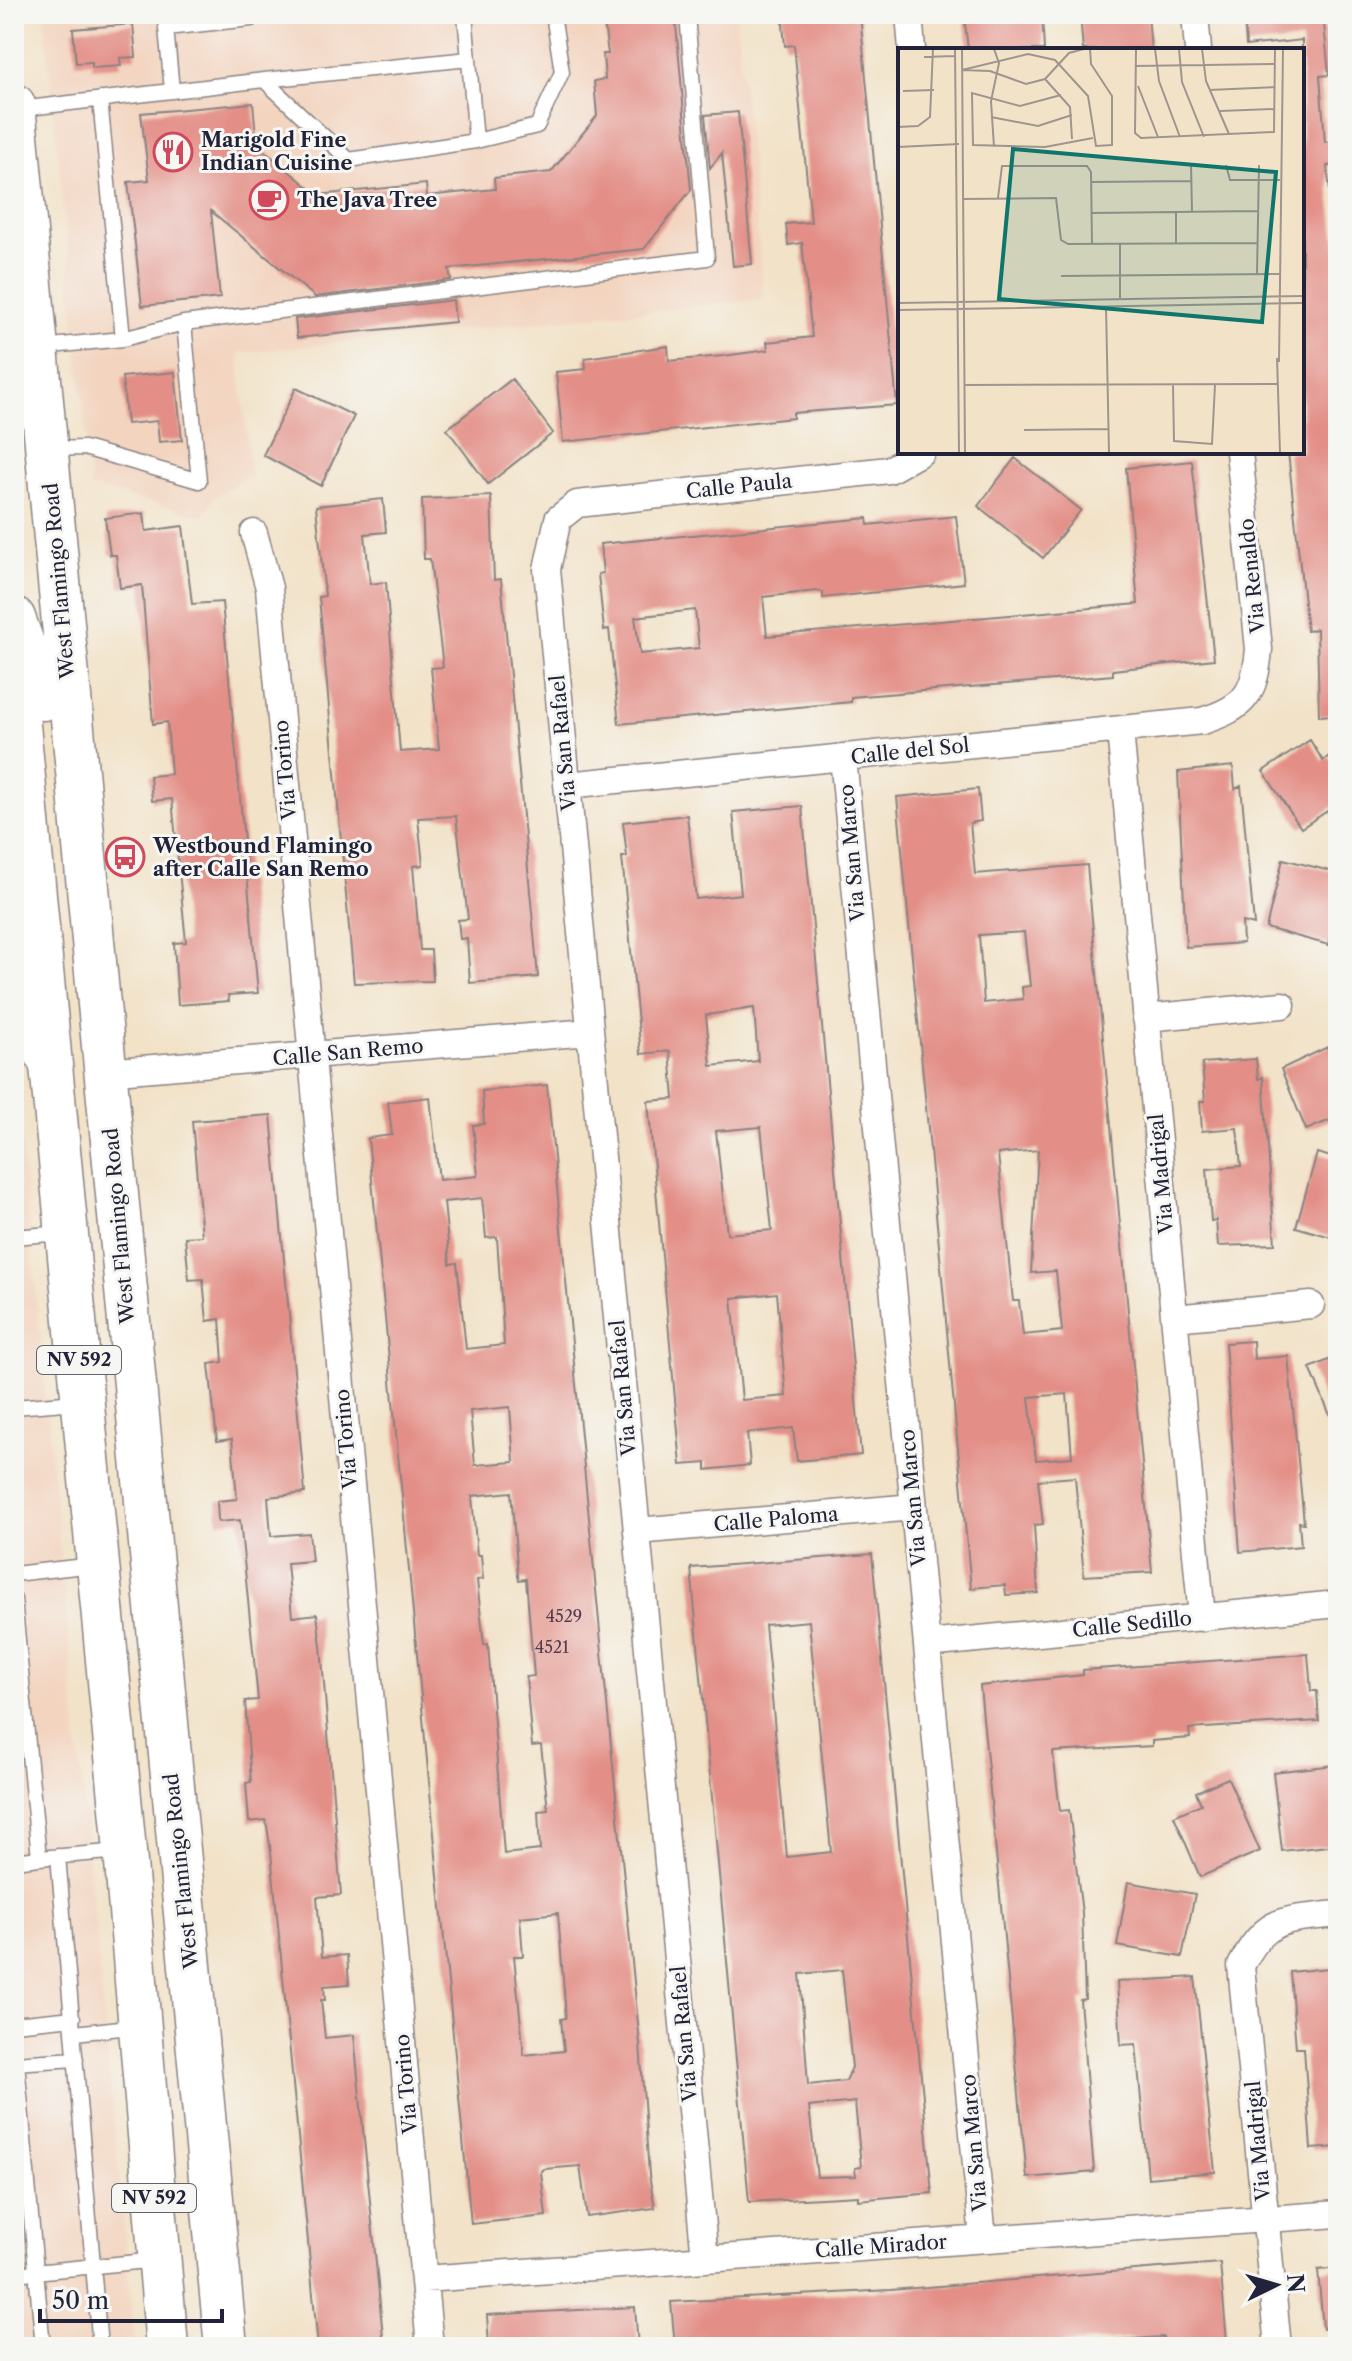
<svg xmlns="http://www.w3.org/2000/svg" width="1352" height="2361" font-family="'Libre Caslon Text',serif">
<rect width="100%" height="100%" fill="#f6f6f2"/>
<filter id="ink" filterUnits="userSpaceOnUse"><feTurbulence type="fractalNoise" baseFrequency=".0125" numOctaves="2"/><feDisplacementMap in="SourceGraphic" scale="16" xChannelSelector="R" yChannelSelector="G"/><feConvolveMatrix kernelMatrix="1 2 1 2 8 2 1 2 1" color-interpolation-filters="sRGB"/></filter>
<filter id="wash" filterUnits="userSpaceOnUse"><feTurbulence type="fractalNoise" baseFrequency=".006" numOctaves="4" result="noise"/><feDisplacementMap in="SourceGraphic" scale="32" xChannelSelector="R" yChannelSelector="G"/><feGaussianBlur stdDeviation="1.8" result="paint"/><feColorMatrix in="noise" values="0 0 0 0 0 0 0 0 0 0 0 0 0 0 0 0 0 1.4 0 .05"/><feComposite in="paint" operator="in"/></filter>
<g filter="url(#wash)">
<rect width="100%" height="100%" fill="#f2e2c7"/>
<path fill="#f3d4bf" d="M 44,14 L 736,14 L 764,299 L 238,353 L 251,475 L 214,497 L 204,516 L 91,487 Z
M 14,1061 L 135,2347 L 14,2347 Z"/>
<g id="blocks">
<path fill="#e38f87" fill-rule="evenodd" d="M 603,14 L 675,14 L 691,190 L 644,249 L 449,269 L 451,280 L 315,297 L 211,211 L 220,298 L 142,306 L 128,182 L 149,180 L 141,113 L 253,103 L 257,145 L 318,195 L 426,184 L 427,196 L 495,189 L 494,178 L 551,172 L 597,116 L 594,81 L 605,79 L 603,54 L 608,54 Z
M 782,14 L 860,14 L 897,405 L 793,413 L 793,418 L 563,442 L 556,372 L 586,369 L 585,358 L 668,346 L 669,361 L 723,356 L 768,350 L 767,342 L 812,337 L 802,243 L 788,245 L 786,224 L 811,222 L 794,45 L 785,46 Z
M 964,14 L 1042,14 L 1044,50 L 968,50 Z
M 1080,14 L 1148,14 L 1151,50 L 1083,50 Z
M 1244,14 L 1323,14 L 1329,75 L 1320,76 L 1325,142 L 1338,141 L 1338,165 L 1327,166 L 1338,257 L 1338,715 L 1319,716 L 1317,629 L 1307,631 L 1288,452 L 1302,452 L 1302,40 L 1246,46 Z
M 133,24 L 136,57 L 120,58 L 121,66 L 92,68 L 92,62 L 76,63 L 73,29 Z
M 738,112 L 752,264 L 733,266 L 722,153 L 710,168 L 705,115 Z
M 453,300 L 455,322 L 297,338 L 295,319 Z
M 175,372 L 182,440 L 159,442 L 157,421 L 127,424 L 122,377 Z
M 512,379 L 553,433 L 488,484 L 447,429 Z
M 296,388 L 354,416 L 321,486 L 263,455 Z
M 1015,458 L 1081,510 L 1043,558 L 978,506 Z
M 1192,461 L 1214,659 L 1113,670 L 1113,675 L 851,697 L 851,702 L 619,724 L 609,629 L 604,630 L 598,574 L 603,573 L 600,544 L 867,518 L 868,525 L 956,516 L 964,583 L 823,598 L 823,592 L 817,591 L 763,597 L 767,636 L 1138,604 L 1126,468 ZM 695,610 L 699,648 L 640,654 L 635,617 Z
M 491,496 L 494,580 L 501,579 L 538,977 L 470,983 L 467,938 L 460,939 L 458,920 L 468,919 L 456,816 L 418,818 L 423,865 L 413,866 L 420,950 L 431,950 L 433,981 L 354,983 L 319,597 L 325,596 L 316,506 L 383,499 L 386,532 L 365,534 L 370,584 L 386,582 L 400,752 L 439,749 L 431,668 L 443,667 L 430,559 L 424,559 L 422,499 Z
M 144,513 L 146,531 L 183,526 L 192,604 L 222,602 L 258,993 L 228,995 L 229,1001 L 178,1005 L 174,943 L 186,942 L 172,799 L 152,801 L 150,776 L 171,774 L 167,722 L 153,724 L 142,585 L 120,588 L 116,555 L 110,555 L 105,518 Z
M 1310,740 L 1323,761 L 1329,756 L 1338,770 L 1338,804 L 1301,828 L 1263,771 Z
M 1233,766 L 1235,789 L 1241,786 L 1254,925 L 1242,922 L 1243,943 L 1186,947 L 1178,772 Z
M 978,789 L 981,821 L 970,823 L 975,874 L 1087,865 L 1152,1572 L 1084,1576 L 1075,1477 L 1038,1480 L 1043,1524 L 1034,1525 L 1038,1593 L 1006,1595 L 1005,1585 L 971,1588 L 897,797 ZM 1024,932 L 1030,986 L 1022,987 L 1023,999 L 984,1003 L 979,935 ZM 1038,1150 L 1031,1273 L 1056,1271 L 1062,1331 L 1023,1335 L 1019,1301 L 1013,1301 L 998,1154 ZM 1067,1394 L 1072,1457 L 1036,1460 L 1029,1397 Z
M 802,806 L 861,1455 L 797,1461 L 793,1428 L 747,1433 L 750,1465 L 706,1470 L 706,1463 L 681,1465 L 648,1101 L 674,1099 L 670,1051 L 641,1054 L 622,857 L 627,857 L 623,822 L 687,815 L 696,899 L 741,894 L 733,812 ZM 754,1008 L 758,1061 L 711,1066 L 706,1015 ZM 761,1127 L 772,1230 L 727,1234 L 716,1131 ZM 777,1293 L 786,1396 L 742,1400 L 732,1298 Z
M 1283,859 L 1338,873 L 1338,908 L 1329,945 L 1266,928 Z
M 1338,1042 L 1338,1117 L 1306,1130 L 1281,1069 Z
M 1256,1059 L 1258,1079 L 1263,1077 L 1275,1244 L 1218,1246 L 1216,1220 L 1211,1221 L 1207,1169 L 1241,1166 L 1237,1128 L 1202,1131 L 1200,1101 L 1205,1101 L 1202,1063 Z
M 547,1085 L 640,2044 L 649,2175 L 655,2208 L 587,2217 L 580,2166 L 544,2169 L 541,2172 L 546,2216 L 471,2224 L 368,1138 L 392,1135 L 388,1102 L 430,1097 L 439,1180 L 478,1176 L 473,1125 L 484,1124 L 482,1091 ZM 482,1198 L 486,1238 L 497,1237 L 504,1345 L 466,1349 L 457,1263 L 450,1264 L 444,1202 ZM 510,1407 L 514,1462 L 475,1465 L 470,1411 ZM 511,1492 L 518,1576 L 519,1580 L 526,1579 L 534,1676 L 526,1677 L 532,1746 L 541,1745 L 548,1810 L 538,1811 L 540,1850 L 504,1854 L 488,1644 L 484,1645 L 477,1580 L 483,1579 L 481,1555 L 477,1555 L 472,1496 ZM 558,1913 L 566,2018 L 561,2019 L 564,2051 L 524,2055 L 514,1956 L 523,1956 L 520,1917 Z
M 271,1115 L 305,1493 L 268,1497 L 271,1536 L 309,1533 L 312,1561 L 287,1563 L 292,1617 L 317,1614 L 321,1646 L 341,1895 L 317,1897 L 322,1957 L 347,1955 L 349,1984 L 324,1986 L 325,2000 L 321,2000 L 325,2038 L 354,2035 L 384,2347 L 318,2347 L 271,1852 L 266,1820 L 249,1822 L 246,1783 L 251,1782 L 245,1701 L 258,1700 L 240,1520 L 218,1522 L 217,1501 L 237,1499 L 232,1439 L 217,1441 L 209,1364 L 223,1362 L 220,1319 L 207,1321 L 203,1279 L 189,1280 L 185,1237 L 202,1236 L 192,1121 Z
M 1317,1153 L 1338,1159 L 1338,1239 L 1296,1227 Z
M 1253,1341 L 1254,1359 L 1288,1356 L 1304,1523 L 1299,1522 L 1301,1546 L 1240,1552 L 1225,1343 Z
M 1338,1356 L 1338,1434 L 1310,1368 Z
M 872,1554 L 932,2193 L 858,2200 L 858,2196 L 749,2202 L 691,1568 ZM 809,1621 L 831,1852 L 787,1857 L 765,1625 ZM 842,1970 L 852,2067 L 846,2081 L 808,2085 L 800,1974 ZM 855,2102 L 861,2167 L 855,2168 L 856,2176 L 817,2177 L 809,2107 Z
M 1308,1654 L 1311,1691 L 1317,1691 L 1319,1721 L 1189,1729 L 1190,1738 L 1152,1741 L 1152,1746 L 1053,1752 L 1060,1811 L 1069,1810 L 1082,1913 L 1085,1999 L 1080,2000 L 1094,2172 L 1027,2178 L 980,1686 L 1083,1675 L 1083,1670 Z
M 1335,1765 L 1338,1805 L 1333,1806 L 1337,1845 L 1282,1851 L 1273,1772 Z
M 1228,1778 L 1260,1851 L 1200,1877 L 1174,1816 L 1201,1804 L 1196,1792 Z
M 1128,1882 L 1195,1894 L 1182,1957 L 1117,1946 Z
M 1338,1967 L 1338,2147 L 1311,2149 L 1304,2048 L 1296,2048 L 1290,1972 Z
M 1195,1977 L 1215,2172 L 1148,2178 L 1136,2044 L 1121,2045 L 1117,1982 Z
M 1220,2263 L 1227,2342 L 1164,2347 L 1163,2337 L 998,2347 L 675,2347 L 671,2302 L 891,2290 Z
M 1338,2268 L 1338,2328 L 1323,2329 L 1318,2270 Z
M 635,2307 L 638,2347 L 489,2347 L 487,2315 Z"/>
</g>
</g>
<g filter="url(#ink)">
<use href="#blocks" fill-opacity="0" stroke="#8a8281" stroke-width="2"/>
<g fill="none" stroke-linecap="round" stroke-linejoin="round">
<g stroke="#8a8281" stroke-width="17">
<path id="lane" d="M 465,14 L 476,141 L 537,126 L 562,72 L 553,14
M 264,80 L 469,59
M 172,90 L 166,28 L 251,19 L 251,14
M 20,109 L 264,80 L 349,160 L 476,141
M 123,339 L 184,323 L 707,258 L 687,14
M 41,347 L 123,339 L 100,99
M 51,449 L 84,448 L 199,481 L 184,323
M 14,1237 L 61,1233
M 14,1407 L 77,1402
M 14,1574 L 93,1565
M 14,1599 L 39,1858 L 121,1851
M 58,1856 L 100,2347
M 14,1861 L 39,1858
M 14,2024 L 73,2018
M 75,2033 L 138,2026
M 14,2063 L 76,2059
M 17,2063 L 43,2347
M 14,2274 L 157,2260"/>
</g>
<g stroke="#8a8281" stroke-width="29">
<path id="street" d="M 909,14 L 912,50
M 1195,14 L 1198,50
M 254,533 L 269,588 L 430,2347
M 1120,730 L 1202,1618
M 843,757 L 983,2239
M 567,785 L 1202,721 C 1245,708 1255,694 1259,649 L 1239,452
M 1146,1018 L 1282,1005
M 105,1072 L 590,1032
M 1174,1318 L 1311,1305
M 637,1531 L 914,1507
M 927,1644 L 1338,1604
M 705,2259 L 547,569 L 558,519 L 577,504 L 889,470 L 921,452
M 424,2279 L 1338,2214
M 1278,2347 L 1241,1966 C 1266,1915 1287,1920 1338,1914"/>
</g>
<g stroke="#8a8281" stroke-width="41">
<path id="secondary" d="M 14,1007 L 35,1033 L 49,1066"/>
</g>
<g stroke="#8a8281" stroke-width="45">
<path id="primary" d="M 14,105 L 226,2347
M 14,618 L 43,699
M 14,672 L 125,1851 L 167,2347"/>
</g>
<use href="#lane" stroke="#fff" stroke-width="14"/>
<use href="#street" stroke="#fff" stroke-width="26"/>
<use href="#secondary" stroke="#fff" stroke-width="38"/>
<use href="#primary" stroke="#fff" stroke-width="42"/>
</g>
</g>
<defs>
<g id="restaurant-ring" transform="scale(2)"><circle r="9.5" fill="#f6f6f2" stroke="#d1495b" stroke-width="1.5"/><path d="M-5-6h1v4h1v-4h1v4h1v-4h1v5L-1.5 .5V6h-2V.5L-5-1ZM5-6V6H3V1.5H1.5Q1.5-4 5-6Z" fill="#d1495b"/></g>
<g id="cafe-ring" transform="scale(2)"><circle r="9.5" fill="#f6f6f2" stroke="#d1495b" stroke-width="1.5"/><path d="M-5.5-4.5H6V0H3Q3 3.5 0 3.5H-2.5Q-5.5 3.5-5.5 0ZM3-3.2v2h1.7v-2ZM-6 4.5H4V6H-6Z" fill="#d1495b"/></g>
<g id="bus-ring" transform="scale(2)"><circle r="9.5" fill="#f6f6f2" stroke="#d1495b" stroke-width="1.5"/><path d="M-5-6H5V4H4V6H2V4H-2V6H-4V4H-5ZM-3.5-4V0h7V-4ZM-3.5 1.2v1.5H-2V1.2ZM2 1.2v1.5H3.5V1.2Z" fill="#d1495b"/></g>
</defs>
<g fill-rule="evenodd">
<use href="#restaurant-ring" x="173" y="152"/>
<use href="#cafe-ring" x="269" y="200"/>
<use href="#bus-ring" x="125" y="857"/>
</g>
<g text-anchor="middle" stroke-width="6" stroke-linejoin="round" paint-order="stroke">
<g font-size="16" fill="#523d4e">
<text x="564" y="1622">4529</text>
<text x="552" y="1653">4521</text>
</g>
<g fill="#f6f6f2" stroke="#626272" stroke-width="2">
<rect x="37" y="1346" width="84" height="28" rx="6"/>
<rect x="112" y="2184" width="84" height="28" rx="6"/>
</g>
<g font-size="18" font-weight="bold" fill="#22223b">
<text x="79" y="1366">NV 592</text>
<text x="154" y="2204">NV 592</text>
</g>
<g font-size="20" font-weight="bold" fill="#22223b" stroke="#f6f6f2" text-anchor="start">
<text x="201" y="147">Marigold Fine<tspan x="201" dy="23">Indian Cuisine</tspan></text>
<text x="297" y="207">The Java Tree</text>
<text x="153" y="853">Westbound Flamingo<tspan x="153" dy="23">after Calle San Remo</tspan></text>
</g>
<g font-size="20" fill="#22223b" stroke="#f6f6f2">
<text transform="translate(739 486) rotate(-6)" y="7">Calle Paula</text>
<text transform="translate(1252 576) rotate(-96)" y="7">Via Renaldo</text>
<text transform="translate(59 581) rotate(-95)" y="7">West Flamingo Road</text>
<text transform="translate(563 743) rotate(-95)" y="7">Via San Rafael</text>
<text transform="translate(910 751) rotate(-6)" y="7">Calle del Sol</text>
<text transform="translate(285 770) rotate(-95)" y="7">Via Torino</text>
<text transform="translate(852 853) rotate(-95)" y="7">Via San Marco</text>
<text transform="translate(348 1052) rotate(-5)" y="7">Calle San Remo</text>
<text transform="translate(1161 1174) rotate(-95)" y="7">Via Madrigal</text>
<text transform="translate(119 1226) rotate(-95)" y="7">West Flamingo Road</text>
<text transform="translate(623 1388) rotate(-95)" y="7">Via San Rafael</text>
<text transform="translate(346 1439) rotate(-95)" y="7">Via Torino</text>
<text transform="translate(913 1498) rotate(-95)" y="7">Via San Marco</text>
<text transform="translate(776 1519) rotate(-5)" y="7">Calle Paloma</text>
<text transform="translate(1132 1624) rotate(-6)" y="7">Calle Sedillo</text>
<text transform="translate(181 1871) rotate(-96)" y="7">West Flamingo Road</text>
<text transform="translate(684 2034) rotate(-95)" y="7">Via San Rafael</text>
<text transform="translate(406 2084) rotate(-95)" y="7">Via Torino</text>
<text transform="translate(1258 2141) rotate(-95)" y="7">Via Madrigal</text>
<text transform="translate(974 2143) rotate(-95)" y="7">Via San Marco</text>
<text transform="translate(881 2246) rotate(-4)" y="7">Calle Mirador</text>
</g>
</g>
<g transform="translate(898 48)">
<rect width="406" height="406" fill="#f2e2c7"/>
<path fill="none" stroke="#9f958f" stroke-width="2" d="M 57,1 L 61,405M 64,1 L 67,405M 96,1 L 101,15 L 93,53 L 96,99M 238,1 L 237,85 L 243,90 L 376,84 L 377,1M 257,1 L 261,33 L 282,89M 281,1 L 284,34 L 306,89M 304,1 L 308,33 L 331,86M 26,9 L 57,8M 237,18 L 377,16M 64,22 L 130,6 L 157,12 L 190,48 L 198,98 L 214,97 L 214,48 L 193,16 L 192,1M 64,22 L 92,23 L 128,36 L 147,31 L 171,5 L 186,1M 147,31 L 172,59 L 174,91M 240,38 L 260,89M 311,42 L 377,39M 5,43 L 36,42M 163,47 L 122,58 L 74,45 L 75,97 L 147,99 L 195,90M 322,63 L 376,61M 93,69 L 140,78 L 174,67M 0,79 L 20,78 L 32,69 L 35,1M 0,99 L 61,96M 293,117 L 294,164M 328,117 L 332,132 L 382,132M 194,134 L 293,133M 100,150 L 104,118 L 189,118 L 193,124 L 194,196M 64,151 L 158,150 L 163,192 L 170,196 L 360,195M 278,164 L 278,195M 194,165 L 360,163M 359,226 L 361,117M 163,228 L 382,226M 222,250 L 222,195M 0,255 L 406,248M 208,259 L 211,405M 0,262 L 406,255M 379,310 L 382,405M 381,314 L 385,1M 66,337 L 380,336M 275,337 L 276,393 L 314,396 L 317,337M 126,382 L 211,381"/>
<path fill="#0f766e" fill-opacity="0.15" stroke="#0f766e" stroke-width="4" d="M 115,101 L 378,124 L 364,274 L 101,251 Z"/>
<rect width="406" height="406" fill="none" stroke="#22223b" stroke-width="4"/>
</g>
<rect width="1352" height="2361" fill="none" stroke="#f6f6f2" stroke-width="48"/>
<g transform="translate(1276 2285) rotate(85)" stroke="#f6f6f2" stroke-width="6" paint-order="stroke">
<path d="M0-6L14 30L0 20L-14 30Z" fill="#22223b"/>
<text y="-12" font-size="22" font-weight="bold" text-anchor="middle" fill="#22223b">N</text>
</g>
<path d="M40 2309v12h182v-12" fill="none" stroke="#22223b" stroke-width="4"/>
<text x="52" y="2309" font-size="24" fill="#22223b" stroke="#f6f6f2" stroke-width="6" paint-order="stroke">50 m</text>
</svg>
